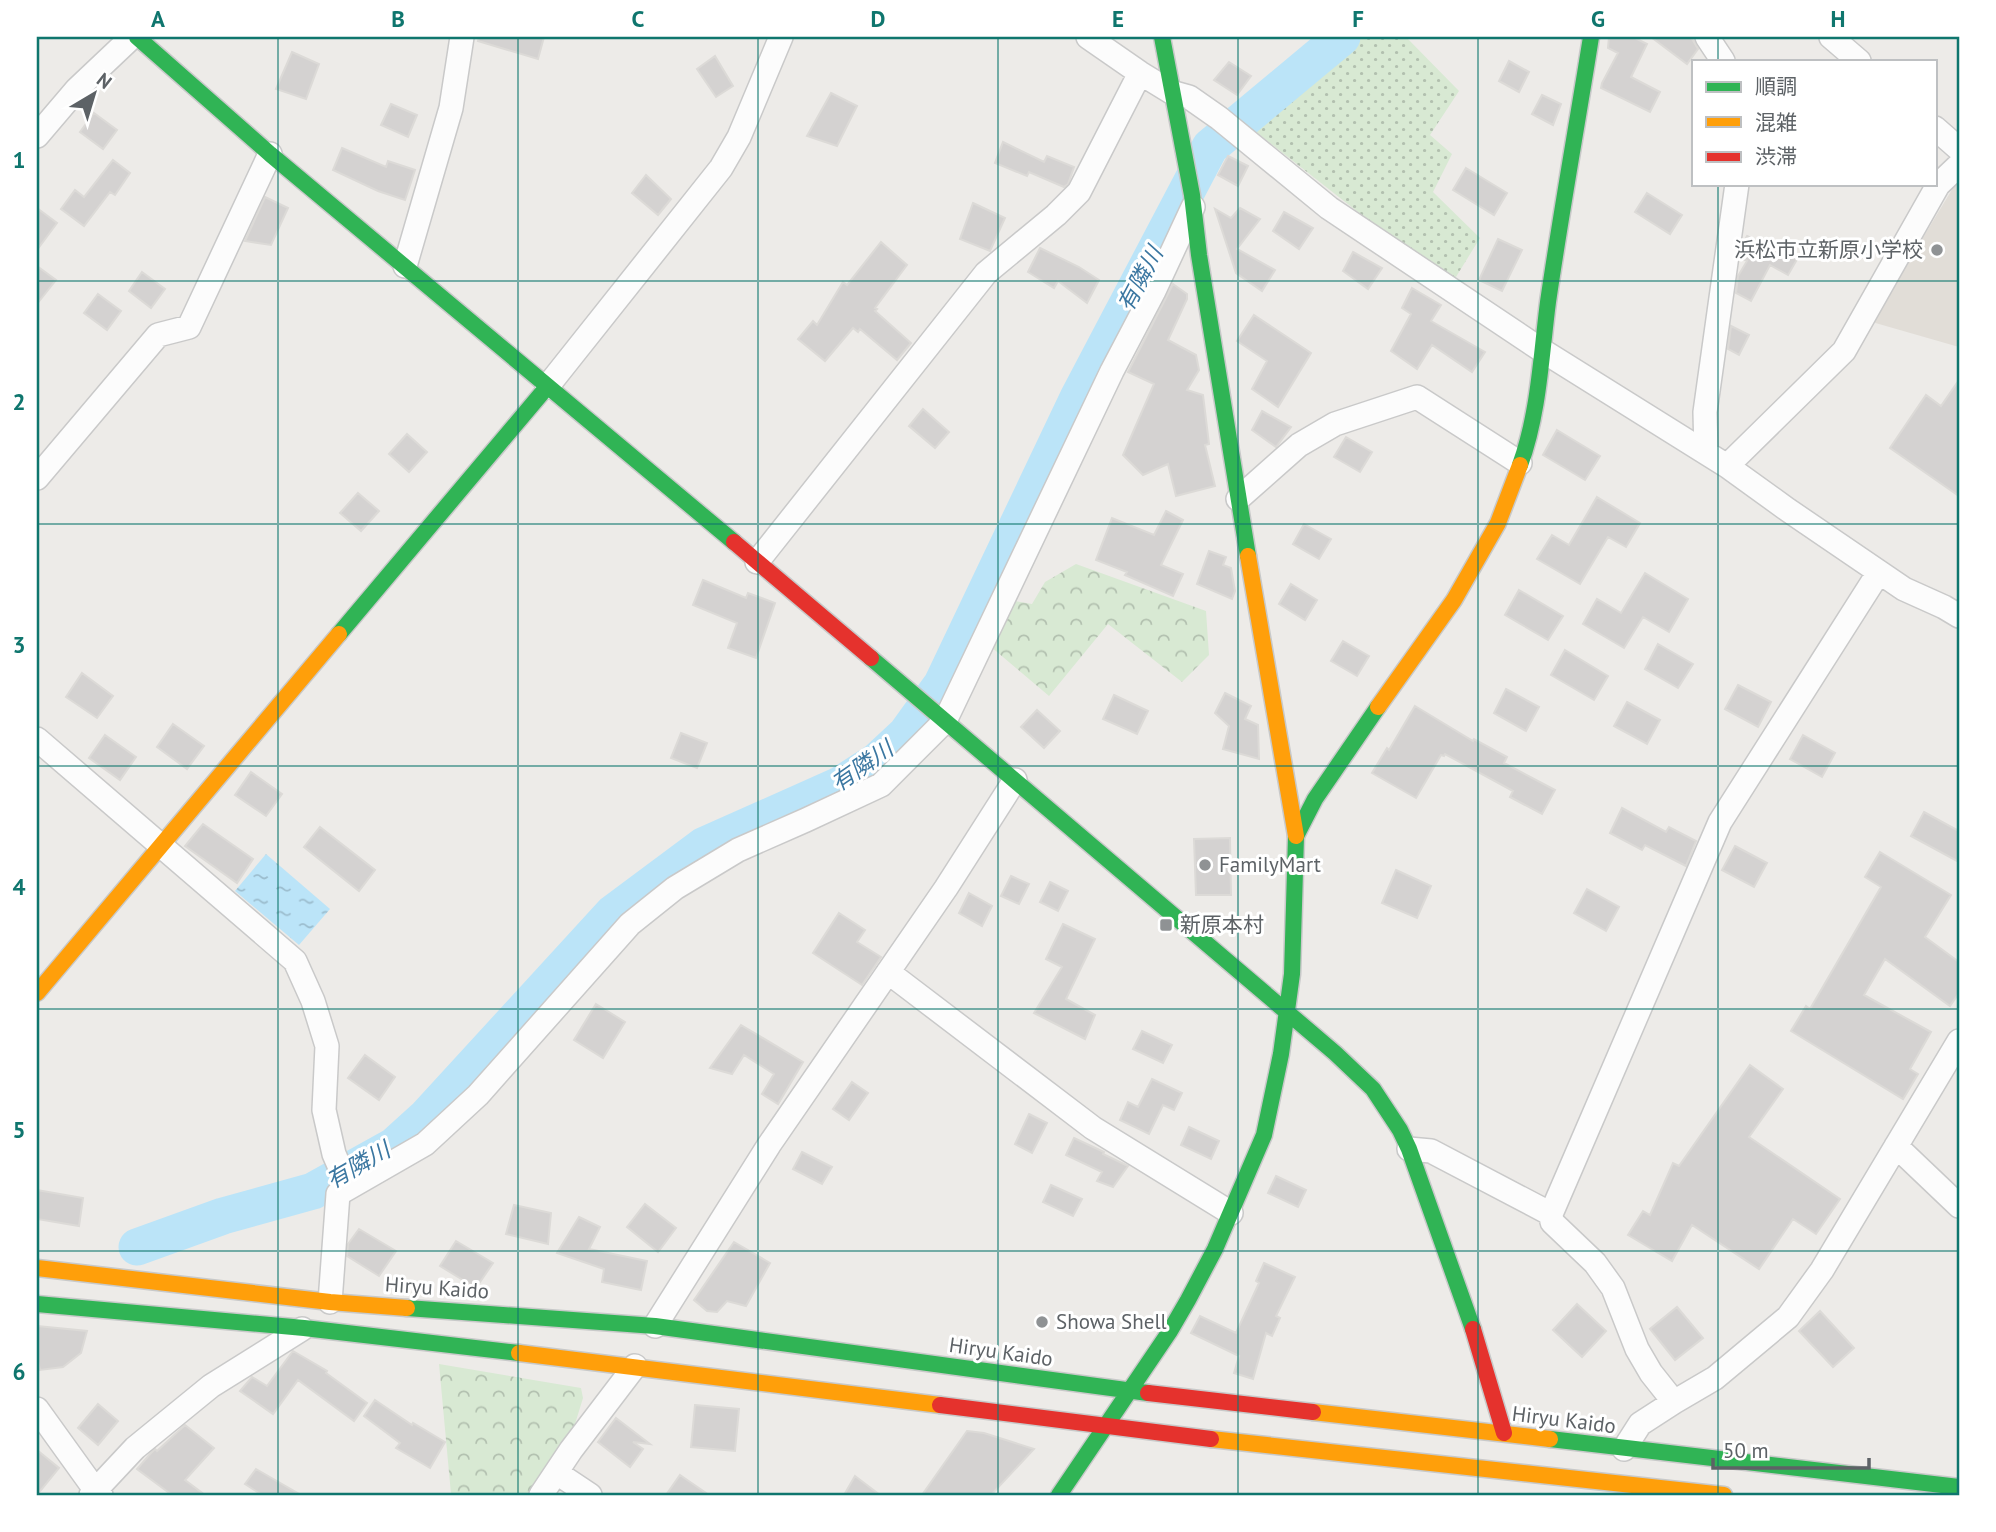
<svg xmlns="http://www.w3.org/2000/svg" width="1996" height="1532" font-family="'PT Sans','Noto Sans JP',sans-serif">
<defs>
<pattern id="grass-dots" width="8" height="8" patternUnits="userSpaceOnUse" patternTransform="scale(1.75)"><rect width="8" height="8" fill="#d8e9d3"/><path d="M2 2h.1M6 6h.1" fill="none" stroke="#b2c0af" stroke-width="1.8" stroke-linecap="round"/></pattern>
<pattern id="forest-crowns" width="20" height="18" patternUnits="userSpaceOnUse" patternTransform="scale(1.75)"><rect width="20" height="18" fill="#d8e9d3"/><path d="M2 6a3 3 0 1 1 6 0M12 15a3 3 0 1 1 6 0" fill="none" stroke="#b2c0af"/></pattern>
<pattern id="water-ripples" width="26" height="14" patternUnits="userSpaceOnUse" patternTransform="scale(1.75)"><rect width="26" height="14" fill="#bbe4f8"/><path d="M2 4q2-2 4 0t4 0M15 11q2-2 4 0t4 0" fill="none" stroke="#9bbccd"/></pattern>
</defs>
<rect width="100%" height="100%" fill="#edebe8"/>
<path fill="#e1ddd7" d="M 1959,178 L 1959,347 L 1872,322 Z"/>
<path fill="url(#grass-dots)" d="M 1356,37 L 1406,37 L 1459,91 L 1430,135 L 1452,154 L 1433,192 L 1480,238 L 1451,285 L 1251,128 Z"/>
<path fill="url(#forest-crowns)" d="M 1076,564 L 1206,611 L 1209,655 L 1182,682 L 1108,624 L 1049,696 L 990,646 L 1015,601 L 1032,604 L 1045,582 Z
M 439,1364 L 581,1388 L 583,1398 L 567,1450 L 527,1495 L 451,1494 Z"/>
<path fill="url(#water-ripples)" d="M 266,854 L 330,909 L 299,945 L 235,891 Z"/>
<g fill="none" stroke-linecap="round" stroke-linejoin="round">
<path stroke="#bbe4f8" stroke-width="37" d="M 137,1247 L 223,1216 L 313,1191 L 394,1146 L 426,1117 L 613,913 L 703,846 L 840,785 L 877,761 L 906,734 L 942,684 L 1079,396 L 1210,147 L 1342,37"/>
</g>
<path fill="#d4d2d1" stroke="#dcdad7" stroke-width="2" d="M 479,37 L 544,37 L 538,59 L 478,41 Z
M 1609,37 L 1633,37 L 1647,44 L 1631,77 L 1660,92 L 1650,112 L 1601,88 L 1602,83 L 1618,53 L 1608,48 Z
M 1651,37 L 1691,37 L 1698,49 L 1687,64 Z
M 292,52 L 319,64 L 306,99 L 276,89 Z
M 715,56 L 733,86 L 716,97 L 697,69 Z
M 1509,61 L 1529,72 L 1519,92 L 1499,81 Z
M 1229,62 L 1251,76 L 1237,95 L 1214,80 Z
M 831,93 L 857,106 L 837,146 L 807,136 Z
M 1542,95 L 1561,104 L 1553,125 L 1532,114 Z
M 391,104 L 417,115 L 408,137 L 381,125 Z
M 94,113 L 117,130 L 103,149 L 80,132 Z
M 1003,142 L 1044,162 L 1047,156 L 1074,167 L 1068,184 L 1064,187 L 1029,172 L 1027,176 L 995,163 Z
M 342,148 L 386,167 L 388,161 L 415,170 L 405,200 L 378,191 L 333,170 Z
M 1228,156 L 1248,166 L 1238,186 L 1218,175 Z
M 113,160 L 130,173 L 115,195 L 110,192 L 84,226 L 61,209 L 75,190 L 84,197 Z
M 1466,168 L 1507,193 L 1494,215 L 1453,190 Z
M 646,175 L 671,199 L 658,215 L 632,193 Z
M 1647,193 L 1682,215 L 1670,234 L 1635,212 Z
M 265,197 L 288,208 L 271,245 L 245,241 Z
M 973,203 L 1005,218 L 990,251 L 960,239 Z
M 37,208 L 57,223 L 37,250 Z
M 1240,208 L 1260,219 L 1237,249 L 1275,270 L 1262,291 L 1236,273 L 1215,209 L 1231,218 Z
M 1284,212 L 1313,228 L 1299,249 L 1273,231 Z
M 1747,236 L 1775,251 L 1778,245 L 1799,256 L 1788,275 L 1770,265 L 1751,301 L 1736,293 L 1738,276 L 1747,261 L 1741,258 L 1743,244 Z
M 1498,239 L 1522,250 L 1502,291 L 1479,280 Z
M 881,242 L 907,265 L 875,308 L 877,309 L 875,311 L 911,343 L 897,360 L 860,329 L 858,332 L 853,328 L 825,361 L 798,339 L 813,321 L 817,325 L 843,282 L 847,285 Z
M 1040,248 L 1079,267 L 1099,280 L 1087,303 L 1058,281 L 1054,288 L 1028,272 Z
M 1353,252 L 1382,268 L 1368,289 L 1343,271 Z
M 37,266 L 56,280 L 37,304 Z
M 142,272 L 165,289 L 151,308 L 129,291 Z
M 1173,284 L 1187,294 L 1187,299 L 1168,340 L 1196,355 L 1199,370 L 1187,390 L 1203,395 L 1209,444 L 1205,445 L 1215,486 L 1176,496 L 1168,464 L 1143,475 L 1123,455 L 1154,384 L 1128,372 Z
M 1412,288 L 1441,305 L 1431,321 L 1485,352 L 1472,372 L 1432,345 L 1417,369 L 1391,351 L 1411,314 L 1402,308 Z
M 98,294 L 121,311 L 107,330 L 84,313 Z
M 1254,315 L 1311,353 L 1278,407 L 1252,389 L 1267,361 L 1237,341 Z
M 1731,326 L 1749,335 L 1739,355 L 1728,349 Z
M 1959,380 L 1959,496 L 1890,448 L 1926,395 L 1941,406 Z
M 923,409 L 949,432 L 935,448 L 909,426 Z
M 1262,411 L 1291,427 L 1276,447 L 1252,430 Z
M 1557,430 L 1600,456 L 1585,480 L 1543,455 Z
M 407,434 L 427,452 L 409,472 L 389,454 Z
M 1346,437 L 1372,452 L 1360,472 L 1334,457 Z
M 358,493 L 379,511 L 361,531 L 340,513 Z
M 1597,497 L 1640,523 L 1626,547 L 1608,537 L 1580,584 L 1537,559 L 1552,535 L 1569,545 Z
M 1166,511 L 1183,520 L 1161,565 L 1183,574 L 1173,596 L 1125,575 L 1127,572 L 1096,560 L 1112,518 L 1154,535 Z
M 1304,524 L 1331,539 L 1319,559 L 1293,544 Z
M 1209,551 L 1226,557 L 1223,565 L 1231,568 L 1235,591 L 1232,599 L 1197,584 Z
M 1645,573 L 1688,599 L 1669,632 L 1643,617 L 1624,648 L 1583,624 L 1597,599 L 1621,613 Z
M 703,580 L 746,598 L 748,593 L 775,603 L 756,658 L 728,648 L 737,623 L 693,605 Z
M 1291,584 L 1317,600 L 1305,620 L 1279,604 Z
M 1519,590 L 1563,616 L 1548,640 L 1505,615 Z
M 1343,641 L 1369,656 L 1357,676 L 1331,661 Z
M 1658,644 L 1693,664 L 1678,688 L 1645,669 Z
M 1565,650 L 1608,676 L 1594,700 L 1551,675 Z
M 82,673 L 113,696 L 97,718 L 66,697 Z
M 1738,685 L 1771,702 L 1758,727 L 1725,709 Z
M 1506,689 L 1539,707 L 1526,731 L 1494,713 Z
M 1225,693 L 1251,706 L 1245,719 L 1258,725 L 1259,759 L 1223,749 L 1229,726 L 1215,713 Z
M 1114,695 L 1148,711 L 1137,734 L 1103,719 Z
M 1627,702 L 1660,720 L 1647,744 L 1614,726 Z
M 1415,706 L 1473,741 L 1474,739 L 1507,757 L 1504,763 L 1555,790 L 1542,814 L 1510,797 L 1513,791 L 1445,754 L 1444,756 L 1441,755 L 1416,798 L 1372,773 L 1387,748 L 1389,750 Z
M 1037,710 L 1060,731 L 1044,748 L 1021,727 Z
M 173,724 L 204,746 L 187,769 L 157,747 Z
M 681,733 L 707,743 L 697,768 L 671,758 Z
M 105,735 L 136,757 L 120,780 L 89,758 Z
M 1803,735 L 1835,753 L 1822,777 L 1790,759 Z
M 251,772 L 282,794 L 266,816 L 235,795 Z
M 1622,808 L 1666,832 L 1669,827 L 1696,841 L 1686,866 L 1645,845 L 1642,850 L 1610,833 Z
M 1924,812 L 1959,831 L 1959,862 L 1911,836 Z
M 203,824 L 253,859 L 237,883 L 185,846 Z
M 320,827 L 375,870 L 359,891 L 304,847 Z
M 1230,838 L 1231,895 L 1196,895 L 1194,839 Z
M 1735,846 L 1767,863 L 1754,887 L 1722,870 Z
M 1880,852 L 1951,895 L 1925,937 L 1959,962 L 1959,993 L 1950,1006 L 1885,959 L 1864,995 L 1931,1032 L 1910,1069 L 1918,1074 L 1903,1099 L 1791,1031 L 1806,1006 L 1810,1009 L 1881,887 L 1865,877 Z
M 1396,870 L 1431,886 L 1417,918 L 1382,903 Z
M 1011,876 L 1029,884 L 1019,904 L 1001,896 Z
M 1050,882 L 1068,891 L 1058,911 L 1040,902 Z
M 1587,889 L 1619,907 L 1606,931 L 1574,913 Z
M 969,893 L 992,906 L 982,926 L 959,913 Z
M 839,913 L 865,930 L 857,942 L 881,957 L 862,985 L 813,953 Z
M 1063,924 L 1095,939 L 1066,999 L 1095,1015 L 1085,1039 L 1034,1013 L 1062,967 L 1046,959 Z
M 596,1004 L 625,1022 L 603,1058 L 574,1040 Z
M 741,1025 L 803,1062 L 778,1104 L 762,1094 L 774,1074 L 744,1055 L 732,1074 L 710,1068 Z
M 1142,1031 L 1172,1045 L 1163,1063 L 1133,1049 Z
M 365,1055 L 395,1077 L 379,1100 L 348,1078 Z
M 1750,1065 L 1783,1089 L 1749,1137 L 1840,1199 L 1816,1234 L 1793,1219 L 1759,1269 L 1692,1225 L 1672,1261 L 1628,1235 L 1643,1211 L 1650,1215 L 1673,1163 L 1679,1166 Z
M 1152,1079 L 1182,1093 L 1174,1110 L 1163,1105 L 1149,1134 L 1120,1120 L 1128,1102 L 1138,1107 Z
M 852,1082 L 868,1093 L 849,1120 L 833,1109 Z
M 1029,1114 L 1047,1123 L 1032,1153 L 1015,1144 Z
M 1189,1127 L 1219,1141 L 1211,1159 L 1181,1145 Z
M 1074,1138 L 1104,1152 L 1103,1154 L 1128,1166 L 1113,1187 L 1097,1181 L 1102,1172 L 1066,1155 Z
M 802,1152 L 832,1167 L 822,1184 L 793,1169 Z
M 1276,1176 L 1306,1190 L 1298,1207 L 1268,1193 Z
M 1051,1185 L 1082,1199 L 1073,1216 L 1043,1202 Z
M 37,1190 L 83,1198 L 79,1226 L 37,1219 Z
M 645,1204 L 676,1228 L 658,1252 L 627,1227 Z
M 514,1205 L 551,1213 L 548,1244 L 506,1234 Z
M 579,1217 L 600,1227 L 589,1249 L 647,1261 L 641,1290 L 602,1282 L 604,1269 L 557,1253 Z
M 359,1229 L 396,1251 L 379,1276 L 347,1256 L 348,1244 Z
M 456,1241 L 493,1263 L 476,1288 L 440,1266 Z
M 734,1242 L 770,1263 L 746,1306 L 727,1301 L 717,1312 L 707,1311 L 694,1300 Z
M 1264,1263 L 1295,1277 L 1276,1316 L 1280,1318 L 1272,1336 L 1266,1333 L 1253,1379 L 1234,1373 L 1239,1356 L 1191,1333 L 1200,1316 L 1236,1333 L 1259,1283 L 1256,1281 Z
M 1577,1304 L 1606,1331 L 1582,1357 L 1553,1330 Z
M 1677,1307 L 1703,1338 L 1675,1360 L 1650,1329 Z
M 1820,1311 L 1854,1348 L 1833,1367 L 1799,1331 Z
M 37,1326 L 87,1331 L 81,1353 L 63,1367 L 40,1370 L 37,1357 Z
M 293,1351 L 327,1371 L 326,1373 L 367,1403 L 354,1421 L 298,1380 L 273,1414 L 240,1391 L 252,1377 L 267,1386 Z
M 375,1400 L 412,1425 L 413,1423 L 445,1442 L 430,1468 L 396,1448 L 400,1443 L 364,1416 Z
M 98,1404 L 118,1421 L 98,1445 L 78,1428 Z
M 695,1405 L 739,1409 L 735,1451 L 691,1447 Z
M 616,1418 L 650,1444 L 633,1442 L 643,1449 L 630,1467 L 598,1442 Z
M 185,1425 L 214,1448 L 185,1480 L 205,1495 L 172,1495 L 137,1469 L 151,1453 L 155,1449 L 157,1451 Z
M 967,1431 L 984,1433 L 1034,1449 L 991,1495 L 922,1495 Z
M 37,1450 L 59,1468 L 37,1495 Z
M 256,1469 L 301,1495 L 262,1495 L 245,1484 Z
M 680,1475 L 709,1495 L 666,1495 Z
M 855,1476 L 880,1495 L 844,1495 Z"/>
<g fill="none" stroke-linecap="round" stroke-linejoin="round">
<g stroke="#c9c9c9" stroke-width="26">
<path id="street" d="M 1088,37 L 1140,73 L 1171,92 L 1189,97 L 1219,118 L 1329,208 L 1543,351 L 1727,466 L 1788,510 L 1904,589 L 1944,607 L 1959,616
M 1707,37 L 1723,61
M 1831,37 L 1859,61
M 1935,128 L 1959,149
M 37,136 L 77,89 L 132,37
M 405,266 L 451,108 L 462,37
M 547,387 L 721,168 L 739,137 L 781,37
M 1706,452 L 1705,412 L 1737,184
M 1727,466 L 1844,351 L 1938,185 L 1959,165
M 37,478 L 158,335 L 189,327 L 270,154
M 1238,499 L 1299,445 L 1335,424 L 1417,397 L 1520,463
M 757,562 L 986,273 L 1056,215 L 1079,192 L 1140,73
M 37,739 L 295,961 L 313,1001 L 327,1046 L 324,1110 L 334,1154 L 347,1184 L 338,1194 L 330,1302
M 888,972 L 1093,1128 L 1231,1213
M 1896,1146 L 1959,1206
M 1409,1149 L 1431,1151 L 1551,1214 L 1720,822 L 1879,572
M 338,1194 L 425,1144 L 478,1095 L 630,924 L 675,888 L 738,850 L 806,820 L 881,785 L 945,721 L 1112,371 L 1154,291 L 1193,207
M 1551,1214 L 1552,1222 L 1595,1263 L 1613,1288 L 1637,1349 L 1651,1373 L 1674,1402
M 655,1326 L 769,1145 L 946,888 L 1015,780
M 37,1409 L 96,1491 L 101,1495
M 1624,1449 L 1640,1424 L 1674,1402 L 1715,1378 L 1788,1317 L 1822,1270 L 1959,1041
M 557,1473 L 590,1495
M 91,1495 L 135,1448 L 211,1386 L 302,1329
M 541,1495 L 571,1450 L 635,1366"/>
</g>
<g stroke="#c8c9c9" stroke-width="19">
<path id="fast" d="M 137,37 L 270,154 L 734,542
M 1162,37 L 1192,195 L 1199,255 L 1248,556
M 1520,465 C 1539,413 1541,356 1548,302 C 1561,213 1577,125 1591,37
M 339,634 L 547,387
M 871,658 L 1335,1053 L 1373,1089 L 1400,1130 L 1409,1149 L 1473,1329
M 37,1304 L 304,1328 L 519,1353
M 407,1308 L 655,1326 L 1148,1393
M 1550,1439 L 1959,1487
M 1059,1495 L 1170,1331 L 1188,1300 L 1215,1249 L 1264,1135 L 1281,1054 L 1292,974 L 1296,836 L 1315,799 L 1378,707"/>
</g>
<g stroke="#c8c9c9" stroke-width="19">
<path id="slow" d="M 1248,556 L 1296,836
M 1378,707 L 1454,600 L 1498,523 L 1520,465
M 37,993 L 339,634
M 37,1268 L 330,1302 L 407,1308
M 519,1353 L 940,1405
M 1313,1412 L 1550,1439
M 1211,1439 L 1724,1495"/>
</g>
<g stroke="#c8c9c9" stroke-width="19">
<path id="jam" d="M 734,542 L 871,658
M 1473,1329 L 1504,1433
M 1148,1393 L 1313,1412
M 940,1405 L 1211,1439"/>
</g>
<use href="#street" stroke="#fcfcfc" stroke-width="23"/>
<use href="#fast" stroke="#30b455" stroke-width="16"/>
<use href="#slow" stroke="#ff9f0a" stroke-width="16"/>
<use href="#jam" stroke="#e5322d" stroke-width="16"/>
</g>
<path fill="none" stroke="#0f766e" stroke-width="2" stroke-opacity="0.55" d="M 278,37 L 278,1495M 518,37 L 518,1495M 758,37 L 758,1495M 998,37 L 998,1495M 1238,37 L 1238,1495M 1478,37 L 1478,1495M 1718,37 L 1718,61M 1718,184 L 1718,1495M 37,281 L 1959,281M 37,524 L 1959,524M 37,766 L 1959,766M 37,1009 L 1959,1009M 37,1251 L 1959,1251"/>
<g fill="#8f9294" stroke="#fff" stroke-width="2.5">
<circle cx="1937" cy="250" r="7"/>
<circle cx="1205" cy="865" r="7"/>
<rect x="1159" y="918" width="14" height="14" rx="3.5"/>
<circle cx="1042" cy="1322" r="7"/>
</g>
<g text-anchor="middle" stroke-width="6" stroke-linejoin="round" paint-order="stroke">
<g font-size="21" fill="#5d6266" stroke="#fff" text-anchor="start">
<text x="1923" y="257" text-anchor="end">浜松市立新原小学校</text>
<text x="1219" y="872">FamilyMart</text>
<text x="1180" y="932">新原本村</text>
<text x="1056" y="1329">Showa Shell</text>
</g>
<g font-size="21" fill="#5d6266" stroke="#fff">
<text transform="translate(437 1288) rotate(4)" y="7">Hiryu Kaido</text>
<text transform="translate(1001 1352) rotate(8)" y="7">Hiryu Kaido</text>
<text transform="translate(1564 1420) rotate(7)" y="7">Hiryu Kaido</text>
</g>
<g font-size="23" font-style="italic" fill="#3b77a1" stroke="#fff">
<text transform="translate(1140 279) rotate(-62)" y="8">有隣川</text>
<text transform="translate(862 766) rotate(-35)" y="8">有隣川</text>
<text transform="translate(358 1165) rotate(-30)" y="8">有隣川</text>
</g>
</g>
<rect width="1996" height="1532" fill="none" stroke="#ffffff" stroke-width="77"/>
<rect x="1692" y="60" width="245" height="126" fill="#ffffff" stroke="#bec0c2" stroke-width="2"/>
<rect x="1706" y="82" width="35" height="10" fill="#30b455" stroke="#bec0c2" stroke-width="2"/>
<text x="1755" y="94" font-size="21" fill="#5d6266">順調</text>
<rect x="1706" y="117" width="35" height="10" fill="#ff9f0a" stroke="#bec0c2" stroke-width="2"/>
<text x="1755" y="130" font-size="21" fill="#5d6266">混雑</text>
<rect x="1706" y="152" width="35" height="10" fill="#e5322d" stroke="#bec0c2" stroke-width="2"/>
<text x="1755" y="164" font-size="21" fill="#5d6266">渋滞</text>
<g transform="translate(94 94) rotate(38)" stroke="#ffffff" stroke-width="5" paint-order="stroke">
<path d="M0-5L12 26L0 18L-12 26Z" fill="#5d6266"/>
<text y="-10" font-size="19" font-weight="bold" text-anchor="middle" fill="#5d6266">N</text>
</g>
<path d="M1713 1458v10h156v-10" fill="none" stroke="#5d6266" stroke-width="3.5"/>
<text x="1723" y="1458" font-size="21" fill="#5d6266" stroke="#ffffff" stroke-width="5" paint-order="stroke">50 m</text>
<rect x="38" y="38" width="1920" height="1456" fill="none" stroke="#0f766e" stroke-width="2.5"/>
<g font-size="23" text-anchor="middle" font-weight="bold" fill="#0f766e">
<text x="158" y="27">A</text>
<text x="398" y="27">B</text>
<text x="638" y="27">C</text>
<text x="878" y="27">D</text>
<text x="1118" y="27">E</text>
<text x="1358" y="27">F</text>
<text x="1598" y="27">G</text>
<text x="1838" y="27">H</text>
<text x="19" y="168">1</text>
<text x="19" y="410">2</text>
<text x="19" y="653">3</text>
<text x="19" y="895">4</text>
<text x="19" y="1138">5</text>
<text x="19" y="1380">6</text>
</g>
</svg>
